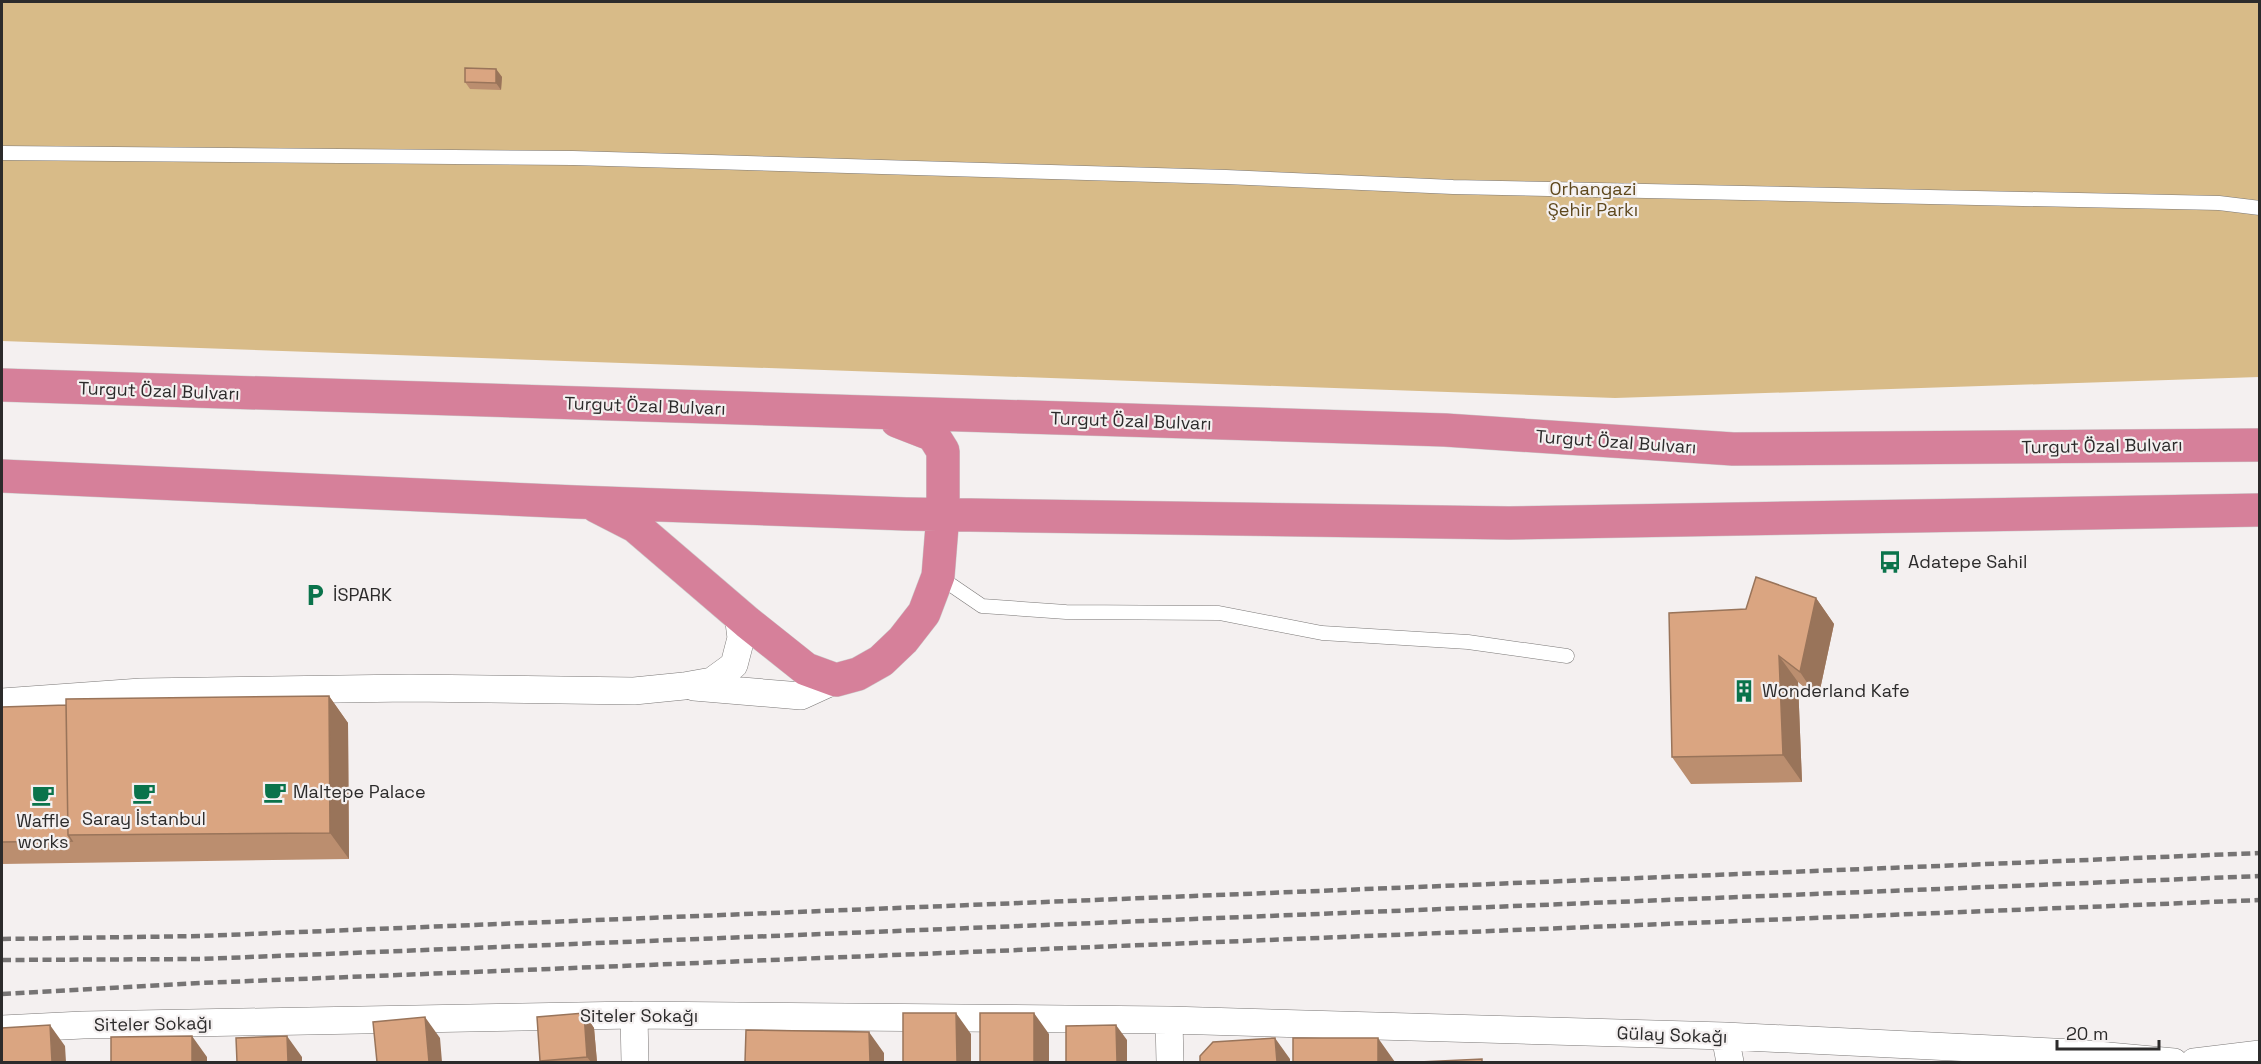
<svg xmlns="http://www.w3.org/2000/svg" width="2261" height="1064" font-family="'Space Grotesk',sans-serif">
<rect width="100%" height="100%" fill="#f4f0f0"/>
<path fill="#d8bb88" d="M 2,2 L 2259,2 L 2259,377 L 1615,398 L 2,341 Z"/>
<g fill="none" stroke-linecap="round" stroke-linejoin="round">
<g stroke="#7b7877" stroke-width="15">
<path id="service" d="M 2,153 L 573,158 L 1226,177 L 1453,187 L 2219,203 L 2260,208
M 938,576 L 982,606 L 1066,612 L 1219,613 L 1322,633 L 1468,642 L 1567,656"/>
</g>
<g stroke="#7b7877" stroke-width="28">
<path id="minor" d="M 694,687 L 801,696 L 836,680
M 2,702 L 141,692 L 410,688 L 634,691 L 684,686 L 712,681 L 734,665 L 741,638 L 738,614
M 634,1015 L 635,1062
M 1169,1020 L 1170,1062
M 2,1029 L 83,1025 L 634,1015 L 1169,1020 L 1725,1036 L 2075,1053 L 2174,1062
M 1725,1036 L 1730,1062
M 2194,1062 L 2260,1054"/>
</g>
<g stroke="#ccc" stroke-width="34">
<path id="trunk" d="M 2,385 L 1445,430 L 1733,449 L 2260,445
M 2,476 L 576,502 L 906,514 L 1509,523 L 2260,510
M 596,506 L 635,526 L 747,622 L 806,669 L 836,680 L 858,674 L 881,661 L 903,640 L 924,613 L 938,576 L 943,514 L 943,451 L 933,435 L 897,421"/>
</g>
<use href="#service" stroke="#fff" stroke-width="14"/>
<use href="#minor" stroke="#fff" stroke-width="27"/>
<use href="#trunk" stroke="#d6809a" stroke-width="33"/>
<path stroke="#767474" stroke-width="4.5" stroke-dasharray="9 4.5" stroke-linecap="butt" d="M 2,939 L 201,936 L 2260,853
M 2,960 L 201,959 L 2260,876
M 2,994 L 200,983 L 2260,900"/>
</g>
<path fill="#bb8e6f" d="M 496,69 L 502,77 L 501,90 L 470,89 L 465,82 Z
M 1816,598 L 1834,624 L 1818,699 L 1798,682 L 1802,782 L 1691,784 L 1672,757 L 1746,609 Z
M 329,696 L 348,723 L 349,859 L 2,864 L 2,707 Z
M 584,1013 L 594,1028 L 597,1062 L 541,1062 L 540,1061 Z"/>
<path fill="#99745a" d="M 496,69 L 502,77 L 501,90 L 496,83 Z
M 1816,598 L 1834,624 L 1818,699 L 1800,672 Z
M 1779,656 L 1798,682 L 1802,782 L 1783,755 Z
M 329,696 L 348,723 L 349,859 L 330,833 Z
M 584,1013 L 594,1028 L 597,1062 L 591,1062 L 587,1057 Z
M 956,1013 L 971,1034 L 971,1062 L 957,1062 Z
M 1034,1013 L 1049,1034 L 1049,1062 L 1034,1062 Z
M 425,1017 L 440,1038 L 442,1062 L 429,1062 Z
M 50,1025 L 65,1046 L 66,1062 L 52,1062 Z
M 1116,1025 L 1127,1040 L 1127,1062 L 1117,1062 Z
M 869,1032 L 884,1053 L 884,1062 L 870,1062 Z
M 192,1036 L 207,1057 L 207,1062 L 192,1062 Z
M 287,1036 L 302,1057 L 302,1062 L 288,1062 Z
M 1275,1038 L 1290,1059 L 1290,1062 L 1277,1062 Z
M 1378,1038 L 1395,1062 L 1378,1062 Z"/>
<path fill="#daa581" stroke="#99745a" stroke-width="1.5" d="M 465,68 L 496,69 L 496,83 L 465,82 Z
M 1756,577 L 1816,598 L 1800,672 L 1779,656 L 1783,755 L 1672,757 L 1669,613 L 1746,609 Z
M 329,696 L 330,833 L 68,835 L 66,699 Z
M 66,705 L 68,835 L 72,841 L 2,842 L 2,707 Z
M 584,1013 L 587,1057 L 540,1061 L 537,1017 Z
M 903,1013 L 956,1013 L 957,1062 L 903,1062 Z
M 980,1013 L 1034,1013 L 1034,1062 L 980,1062 Z
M 425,1017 L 429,1062 L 377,1062 L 373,1022 Z
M 50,1025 L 52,1062 L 2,1062 L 2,1028 Z
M 1116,1025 L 1117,1062 L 1066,1062 L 1066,1026 Z
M 746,1030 L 869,1032 L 870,1062 L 745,1062 Z
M 192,1036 L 192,1062 L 111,1062 L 111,1037 Z
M 287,1036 L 288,1062 L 237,1062 L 236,1038 Z
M 1275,1038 L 1277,1062 L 1200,1062 L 1200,1056 L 1213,1042 Z
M 1293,1038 L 1378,1038 L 1378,1062 L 1293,1062 Z
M 1482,1059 L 1482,1062 L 1419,1062 Z"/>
<defs>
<g id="bus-bare" transform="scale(1.8)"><path d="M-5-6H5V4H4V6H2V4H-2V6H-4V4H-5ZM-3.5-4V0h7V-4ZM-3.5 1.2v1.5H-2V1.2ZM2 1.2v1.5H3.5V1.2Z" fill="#0a734b" stroke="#f4f0f0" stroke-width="2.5" paint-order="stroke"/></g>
<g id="parking-bare" transform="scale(1.8)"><path d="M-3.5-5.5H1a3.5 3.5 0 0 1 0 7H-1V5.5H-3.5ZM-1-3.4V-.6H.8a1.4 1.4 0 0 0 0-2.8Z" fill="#0a734b" stroke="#f4f0f0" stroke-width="2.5" paint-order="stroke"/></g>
<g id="building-bare" transform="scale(1.8)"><path d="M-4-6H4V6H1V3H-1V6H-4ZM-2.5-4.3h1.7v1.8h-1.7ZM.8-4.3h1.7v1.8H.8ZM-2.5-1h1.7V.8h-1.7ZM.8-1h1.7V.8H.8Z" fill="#0a734b" stroke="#f4f0f0" stroke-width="2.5" paint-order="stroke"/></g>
<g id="cafe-bare" transform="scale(1.8)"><path d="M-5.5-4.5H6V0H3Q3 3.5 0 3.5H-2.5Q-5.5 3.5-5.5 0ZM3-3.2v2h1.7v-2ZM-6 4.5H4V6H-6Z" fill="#0a734b" stroke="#f4f0f0" stroke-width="2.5" paint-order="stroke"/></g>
</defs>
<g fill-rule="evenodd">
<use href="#bus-bare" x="1890" y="562"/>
<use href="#parking-bare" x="315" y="595"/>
<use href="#building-bare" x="1744" y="691"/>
<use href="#cafe-bare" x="275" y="792"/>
<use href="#cafe-bare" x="144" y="793"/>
<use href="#cafe-bare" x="43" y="795"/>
</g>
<g text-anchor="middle" stroke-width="4.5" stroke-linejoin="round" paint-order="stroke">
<g font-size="18" fill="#5e481d" stroke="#f4f0f0">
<text x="1593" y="195">Orhangazi<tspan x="1593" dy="21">Şehir Parkı</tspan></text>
</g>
<g font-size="18" fill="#2c2b2b" stroke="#f4f0f0">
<text transform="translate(159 391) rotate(2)" y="6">Turgut Özal Bulvarı</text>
<text transform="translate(645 406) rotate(2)" y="6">Turgut Özal Bulvarı</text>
<text transform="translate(1131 421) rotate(2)" y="6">Turgut Özal Bulvarı</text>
<text transform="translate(1616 442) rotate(4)" y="6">Turgut Özal Bulvarı</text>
<text transform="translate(2102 446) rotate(-1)" y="6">Turgut Özal Bulvarı</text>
<text x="639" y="1022">Siteler Sokağı</text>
<text transform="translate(153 1024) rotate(-1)" y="6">Siteler Sokağı</text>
<text transform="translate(1672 1035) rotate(2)" y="6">Gülay Sokağı</text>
</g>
<g font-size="18" fill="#2c2b2b" stroke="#f4f0f0" text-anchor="start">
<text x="1908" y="568">Adatepe Sahil</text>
<text x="333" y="601">İSPARK</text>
<text x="1762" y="697">Wonderland Kafe</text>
<text x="293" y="798">Maltepe Palace</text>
<text x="144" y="825" text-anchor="middle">Saray İstanbul</text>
<text x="43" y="827" text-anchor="middle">Waffle<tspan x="43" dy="21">works</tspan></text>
</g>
</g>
<rect width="2261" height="1064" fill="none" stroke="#2c2b2b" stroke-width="6"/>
<path d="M2057 1040v9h102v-9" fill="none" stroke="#2c2b2b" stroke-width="3"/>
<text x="2066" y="1040" font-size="18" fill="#2c2b2b" stroke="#f4f0f0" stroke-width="4.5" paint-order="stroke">20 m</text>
</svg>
